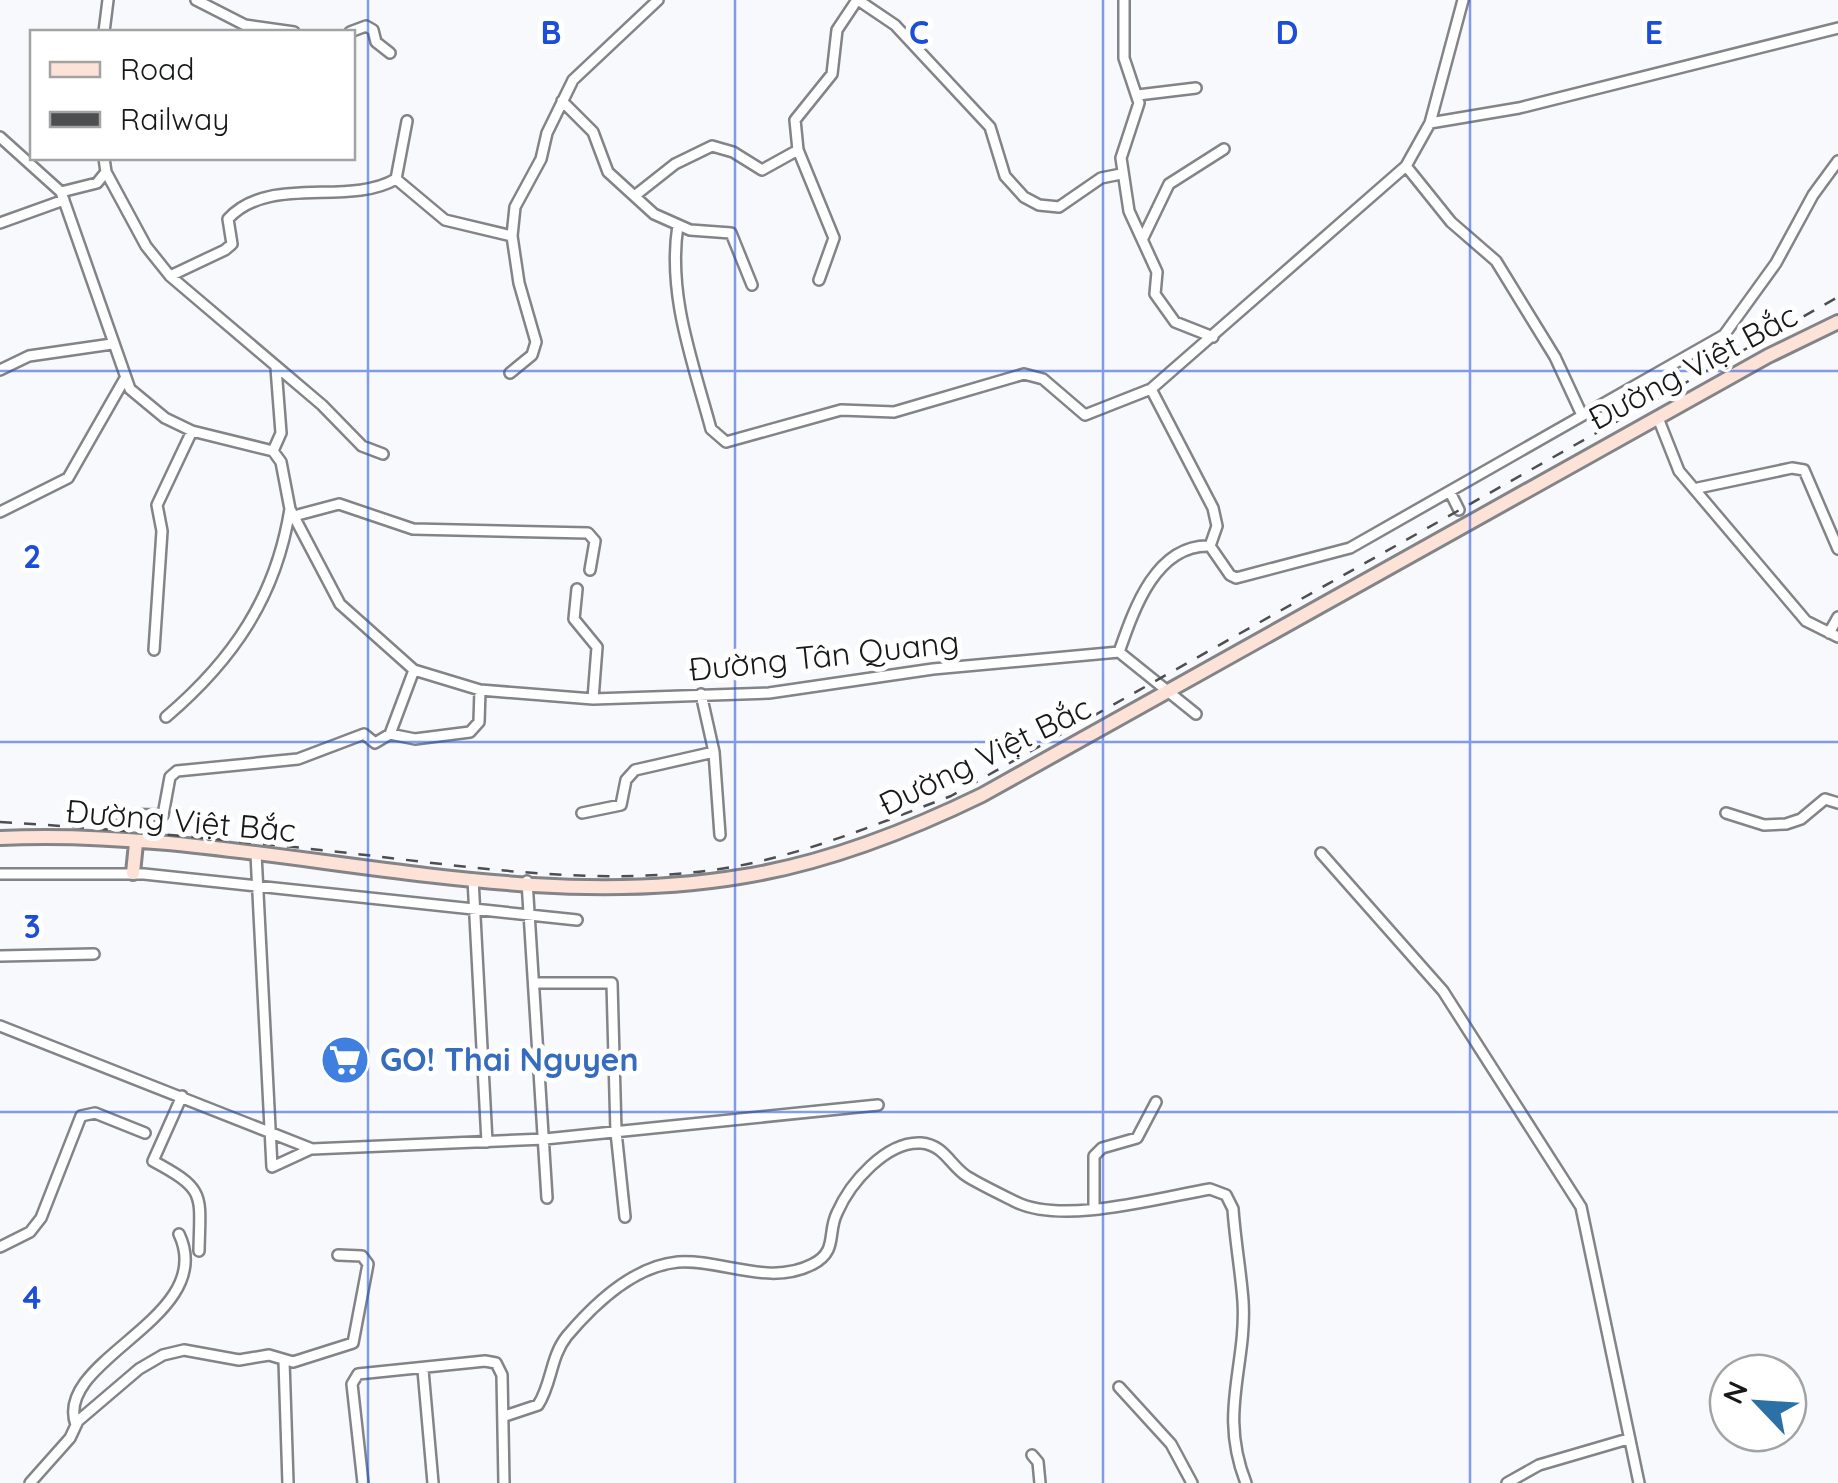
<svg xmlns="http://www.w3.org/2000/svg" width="1838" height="1483" font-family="Quicksand,sans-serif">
<rect width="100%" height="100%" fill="#f7f9fc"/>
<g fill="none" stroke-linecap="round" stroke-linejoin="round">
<g stroke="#838487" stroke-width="14">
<path id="minor" d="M 196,0 L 245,25 L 294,32
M 858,0 L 895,25 L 990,127 L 1005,176 L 1024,197 L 1039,205 L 1059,207 L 1101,178 L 1121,174
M 1124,0 L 1124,58 L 1139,103 L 1121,158 L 1129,211 L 1157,272 L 1155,294 L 1175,322 L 1213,337
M 104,32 L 108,0
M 350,32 L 366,26 L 373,30 L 376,42 L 390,53
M 1138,95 L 1196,88
M 562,101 L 593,132 L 608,172 L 654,214 L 690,230 L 731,233 L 752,285
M 1430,123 L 1519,108 L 1838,28
M 0,137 L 61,192 L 130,389 L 165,418 L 192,431 L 273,451 L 281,462 L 290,509 L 340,604 L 414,670 L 480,690 L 593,699 L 769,693 L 933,669 L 1119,652
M 1406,166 L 1451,222 L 1496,261 L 1555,357 L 1582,415
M 106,172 L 146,246 L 170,276 L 322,405 L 362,446 L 383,454
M 396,179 L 445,220 L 512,236
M 61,192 L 97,183 L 106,172 L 104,158
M 637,194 L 675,164 L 712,146 L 733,152 L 762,170 L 798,150
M 0,223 L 64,200
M 678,225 C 667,295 693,362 711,429 L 726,442 L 841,410 L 894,412 L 1024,374 L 1043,379 L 1085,415 L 1151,389
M 1143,238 L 1169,184 L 1224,149
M 170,276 L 225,250 L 232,244 L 228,219 C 269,174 348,207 396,179 L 407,121
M 819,280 L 834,238 L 798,150 L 795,120 L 832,74 L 837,30 L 857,0
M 0,370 L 29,356 L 112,344
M 510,373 L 532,355 L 536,342 L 519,283 L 512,236 L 515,207 L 541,159 L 547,133 L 573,80 L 658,0
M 1658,418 L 1679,471 L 1806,621 L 1838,637
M 273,451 L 281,433 L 276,368
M 1698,488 L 1792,468 L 1804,470 L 1838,549
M 1450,492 L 1459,510
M 0,512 L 68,478 L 124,380
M 294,516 L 339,504 L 413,529 L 588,533 L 595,541 L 590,570
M 1210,546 L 1230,575 L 1236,578 L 1350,548 L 1724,335 L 1776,263 L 1813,195 L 1838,161
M 577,589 L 574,619 L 597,647 L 593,699
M 1829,633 L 1838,617
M 154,650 L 162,531 L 157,505 L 192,431
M 1119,652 C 1134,609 1156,544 1210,546 L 1217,526 L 1213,508 L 1151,389 L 1406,166 L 1430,123 L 1463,0
M 1119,652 L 1196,714
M 701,694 L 714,752 L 720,835
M 166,717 C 233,660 276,597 290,509
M 390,734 L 414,670
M 582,813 L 621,805 L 626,780 L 635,770 L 714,752
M 1726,813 L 1764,825 L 1786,824 L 1801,819 L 1825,799 L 1838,803
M 105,814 L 163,815 L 170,777 L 177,771 L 298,759 L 364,734 L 375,743 L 390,734 L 415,739 L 470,732 L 479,722 L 480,690
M 1321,853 L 1443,991 L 1581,1207 L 1639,1483
M 256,854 L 272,1167 L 311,1149
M 0,874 L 144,874 L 577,920
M 473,879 L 487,1142
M 527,881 L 547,1198
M 0,956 L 94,954
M 536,983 L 612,983 L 616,1132 L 625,1217
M 0,1026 L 312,1149 L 545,1139 L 878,1105
M 182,1096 L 153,1161 C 207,1190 200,1194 199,1251
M 1094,1209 L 1094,1156 L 1102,1148 L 1137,1138 L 1156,1102
M 0,1247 L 30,1232 L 41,1218 L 81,1116 L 95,1113 L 145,1133
M 284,1361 L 288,1483
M 423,1370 L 433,1483
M 1119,1387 L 1171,1444 L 1192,1483
M 505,1416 L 538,1405 C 552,1384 550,1357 567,1336 C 594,1304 634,1266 678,1262 C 722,1259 769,1287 813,1264 C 838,1251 827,1233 837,1213 C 850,1183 886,1141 921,1143 C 945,1145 950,1166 968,1177 C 983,1186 1000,1194 1016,1202 C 1063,1225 1158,1198 1210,1189 L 1226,1195 L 1233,1209 C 1235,1239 1241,1273 1243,1301 C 1247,1367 1218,1412 1246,1483
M 76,1425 C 52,1359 219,1318 179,1234
M 1032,1455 L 1038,1462 L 1040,1483
M 30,1483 L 70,1438 L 78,1421 L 139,1369 L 163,1355 L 184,1350 L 239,1360 L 269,1355 L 293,1362 L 353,1343 L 368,1264 L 362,1256 L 338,1255
M 363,1483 L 352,1384 L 358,1374 L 485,1361 L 496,1363 L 502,1375 L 504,1483
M 1507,1483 L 1539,1465 L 1628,1439"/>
</g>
<g stroke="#838487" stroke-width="18">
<path id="secondary" d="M 0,838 C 243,826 497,917 739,877 C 824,864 906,832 982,795 L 1768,356 L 1838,322
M 133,873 L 136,843"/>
</g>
<use href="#minor" stroke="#fff" stroke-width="9"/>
<use href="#secondary" stroke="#fde2d8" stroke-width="12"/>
<path stroke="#4d4e4f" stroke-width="2.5" stroke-dasharray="12 12" stroke-linecap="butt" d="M 0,822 C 117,829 232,840 348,853 C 470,867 598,887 720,869 C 799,857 877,824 951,796 L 1838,297"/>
</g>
<path fill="none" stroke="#1d4ed8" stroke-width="2.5" stroke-opacity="0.55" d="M 368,0 L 368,1483M 735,0 L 735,1483M 1103,0 L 1103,1483M 1470,0 L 1470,1483M 0,371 L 1838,371M 0,742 L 1838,742M 0,1112 L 1838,1112"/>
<defs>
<g id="supermarket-disc" transform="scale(2.5)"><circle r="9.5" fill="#3f7fe0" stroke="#fff"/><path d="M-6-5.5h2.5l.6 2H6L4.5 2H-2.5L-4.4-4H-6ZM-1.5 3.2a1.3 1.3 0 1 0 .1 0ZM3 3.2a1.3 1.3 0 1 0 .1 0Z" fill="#fff"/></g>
</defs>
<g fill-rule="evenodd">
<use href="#supermarket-disc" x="345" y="1060"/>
</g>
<g text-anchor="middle" stroke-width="10" stroke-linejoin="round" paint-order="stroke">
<g font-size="32" fill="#171819" stroke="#fff">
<text transform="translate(1693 367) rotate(-28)" y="11">Đường Việt Bắc</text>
<text transform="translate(824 656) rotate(-6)" y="11">Đường Tân Quang</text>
<text transform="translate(985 756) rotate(-26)" y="11">Đường Việt Bắc</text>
<text transform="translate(181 821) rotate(5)" y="11">Đường Việt Bắc</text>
</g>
<g font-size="32" font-weight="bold" fill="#366cbe" stroke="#fff" text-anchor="start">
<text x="380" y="1071">GO! Thai Nguyen</text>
</g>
</g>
<g font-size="32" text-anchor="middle" font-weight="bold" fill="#1d4ed8" stroke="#fff" stroke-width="10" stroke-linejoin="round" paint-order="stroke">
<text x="551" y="44">B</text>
<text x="919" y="44">C</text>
<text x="1287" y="44">D</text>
<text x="1654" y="44">E</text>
<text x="32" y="568">2</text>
<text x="32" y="938">3</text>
<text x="32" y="1309">4</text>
</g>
<rect x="30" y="30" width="325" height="130" fill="#ffffff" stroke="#a2a3a3" stroke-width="2.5"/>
<rect x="50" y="62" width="50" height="15" fill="#fde2d8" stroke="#a2a3a3" stroke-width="2.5"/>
<text x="120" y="80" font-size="30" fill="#171819">Road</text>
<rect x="50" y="112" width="50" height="15" fill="#4d4e4f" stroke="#a2a3a3" stroke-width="2.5"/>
<text x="120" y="130" font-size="30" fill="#171819">Railway</text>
<g transform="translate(1758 1403) rotate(295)"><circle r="48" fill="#ffffff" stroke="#a2a3a3" stroke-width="2.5"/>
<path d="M0-8L18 38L0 25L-18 38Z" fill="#2b71a6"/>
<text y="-15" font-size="28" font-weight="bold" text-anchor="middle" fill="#171819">N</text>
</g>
</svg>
